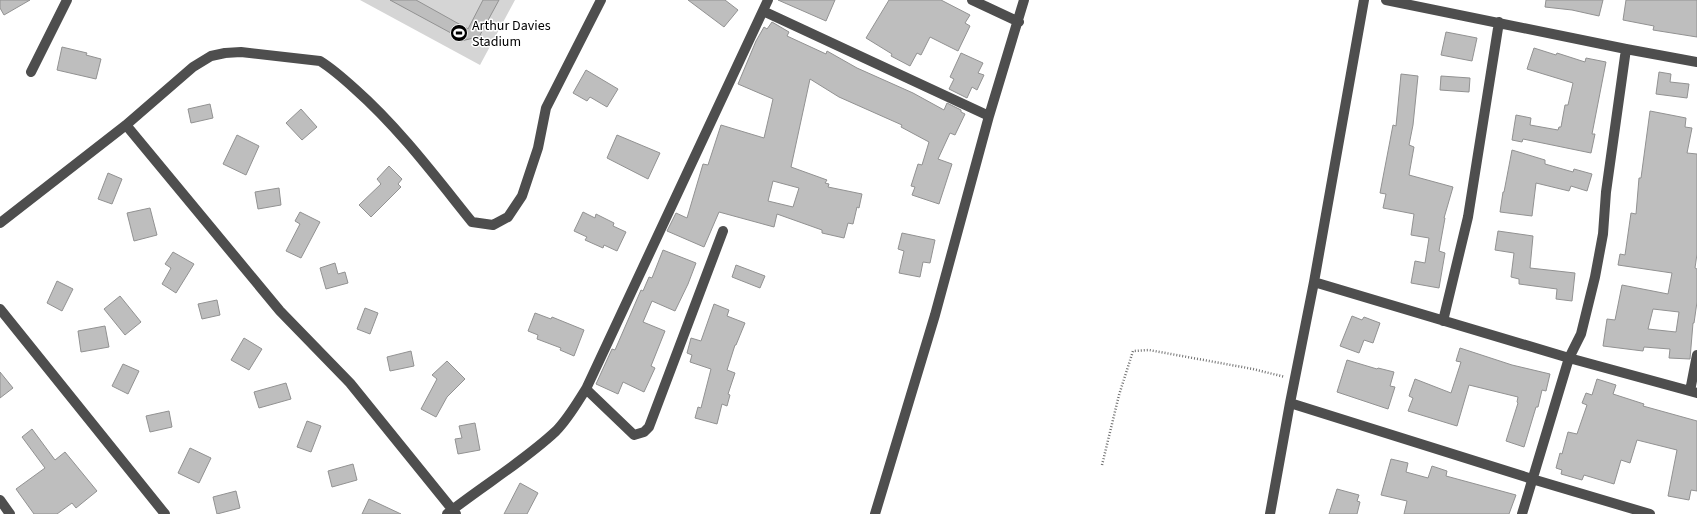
<svg xmlns="http://www.w3.org/2000/svg" width="1697" height="514" font-family="'Source Sans 3',sans-serif">
<rect width="100%" height="100%" fill="#fff"/>
<path fill="#d5d5d5" d="M 360,0 L 515,0 L 480,65 Z"/>
<path fill="#bebebe" stroke="#929292" fill-rule="evenodd" d="M 0,0 L 30,0 L 4,15 L 0,8 Z
M 390,0 L 416,0 L 468,29 L 483,0 L 499,0 L 480,35 L 482,36 L 461,41 L 462,39 Z
M 688,0 L 725,0 L 738,10 L 724,27 Z
M 778,0 L 835,0 L 826,21 Z
M 889,0 L 941,0 L 970,15 L 965,23 L 970,26 L 958,51 L 930,37 L 921,55 L 917,53 L 910,66 L 891,56 L 892,54 L 866,38 Z
M 1546,0 L 1603,0 L 1599,16 L 1572,10 L 1545,7 Z
M 1626,0 L 1697,0 L 1697,37 L 1653,30 L 1654,26 L 1623,20 Z
M 772,22 L 789,32 L 787,36 L 826,54 L 827,51 L 857,68 L 913,93 L 944,110 L 947,103 L 961,110 L 961,112 L 965,114 L 955,135 L 950,133 L 938,159 L 952,164 L 939,204 L 912,195 L 915,187 L 911,186 L 918,164 L 922,165 L 929,142 L 901,127 L 902,125 L 839,97 L 810,79 L 791,167 L 827,180 L 825,183 L 829,184 L 828,187 L 862,194 L 859,208 L 857,207 L 853,224 L 848,223 L 844,238 L 822,233 L 822,230 L 777,214 L 774,227 L 719,212 L 704,247 L 667,231 L 676,213 L 687,218 L 703,164 L 708,165 L 721,125 L 764,138 L 773,99 L 738,84 L 756,41 L 764,27 L 767,29 ZM 773,181 L 799,188 L 793,207 L 768,201 Z
M 1446,32 L 1477,38 L 1472,61 L 1441,55 Z
M 62,47 L 87,53 L 86,55 L 101,59 L 96,79 L 57,70 Z
M 1534,48 L 1556,55 L 1557,53 L 1585,62 L 1586,58 L 1606,62 L 1592,134 L 1595,134 L 1591,153 L 1523,139 L 1522,142 L 1512,140 L 1516,115 L 1531,118 L 1530,125 L 1558,130 L 1559,127 L 1561,127 L 1565,105 L 1568,105 L 1573,83 L 1527,69 Z
M 961,53 L 983,63 L 978,73 L 984,75 L 977,90 L 972,87 L 967,98 L 949,89 L 954,79 L 950,77 Z
M 586,70 L 618,89 L 607,107 L 590,97 L 587,101 L 573,93 Z
M 1659,72 L 1671,74 L 1670,82 L 1689,84 L 1687,98 L 1656,94 Z
M 1401,74 L 1418,76 L 1413,125 L 1409,145 L 1414,147 L 1409,175 L 1453,187 L 1444,218 L 1445,218 L 1439,251 L 1445,253 L 1439,288 L 1411,283 L 1415,261 L 1425,263 L 1429,238 L 1411,235 L 1414,214 L 1383,208 L 1386,194 L 1380,193 L 1393,125 L 1396,126 Z
M 1441,76 L 1470,78 L 1469,92 L 1440,90 Z
M 210,104 L 213,118 L 191,123 L 188,109 Z
M 301,109 L 317,127 L 302,140 L 286,123 Z
M 1650,111 L 1686,118 L 1685,127 L 1692,128 L 1687,153 L 1697,154 L 1697,254 L 1695,268 L 1697,269 L 1697,302 L 1694,323 L 1693,323 L 1690,359 L 1669,358 L 1670,349 L 1644,347 L 1643,351 L 1603,346 L 1607,319 L 1615,320 L 1622,285 L 1668,294 L 1672,273 L 1618,265 L 1620,254 L 1625,255 L 1631,213 L 1636,214 L 1639,178 L 1641,178 ZM 1653,309 L 1679,312 L 1676,332 L 1648,329 Z
M 237,135 L 259,146 L 246,175 L 223,164 Z
M 617,135 L 660,153 L 648,179 L 607,158 Z
M 1512,150 L 1545,160 L 1545,164 L 1573,172 L 1574,169 L 1592,174 L 1587,191 L 1571,186 L 1569,191 L 1536,183 L 1532,216 L 1500,212 L 1503,192 L 1504,192 Z
M 389,166 L 402,179 L 398,184 L 401,187 L 371,217 L 359,205 L 381,184 L 377,179 Z
M 108,173 L 122,179 L 112,204 L 98,199 Z
M 279,188 L 281,205 L 258,209 L 255,192 Z
M 150,208 L 157,235 L 134,241 L 127,213 Z
M 300,212 L 320,222 L 301,258 L 286,251 L 300,224 L 295,221 Z
M 583,212 L 595,218 L 596,214 L 614,223 L 613,226 L 626,232 L 617,251 L 604,245 L 603,248 L 585,240 L 587,237 L 574,231 Z
M 1498,231 L 1533,236 L 1530,268 L 1575,273 L 1572,301 L 1556,299 L 1557,289 L 1519,284 L 1519,279 L 1511,277 L 1514,253 L 1495,250 Z
M 902,233 L 935,240 L 930,263 L 923,262 L 920,277 L 899,273 L 904,251 L 898,249 Z
M 663,250 L 696,263 L 688,284 L 675,311 L 652,301 L 643,322 L 665,331 L 651,366 L 655,368 L 644,392 L 623,382 L 618,394 L 596,384 L 612,349 L 615,350 L 641,290 L 643,291 L 649,277 L 652,278 Z
M 173,252 L 194,264 L 176,293 L 162,284 L 171,268 L 165,264 Z
M 335,263 L 338,274 L 345,272 L 348,283 L 326,289 L 320,268 Z
M 736,265 L 765,276 L 760,288 L 732,277 Z
M 57,281 L 73,289 L 62,311 L 47,303 Z
M 120,296 L 141,322 L 125,335 L 104,309 Z
M 217,300 L 220,315 L 202,319 L 198,304 Z
M 714,304 L 729,310 L 727,316 L 745,323 L 736,345 L 735,345 L 727,370 L 735,373 L 728,394 L 730,395 L 727,406 L 722,404 L 717,424 L 695,418 L 698,407 L 701,408 L 711,369 L 690,362 L 692,355 L 687,353 L 691,338 L 701,341 Z
M 365,308 L 378,313 L 370,334 L 357,329 Z
M 535,313 L 551,319 L 552,317 L 584,330 L 574,356 L 560,350 L 561,348 L 537,339 L 538,335 L 528,331 Z
M 1352,316 L 1362,320 L 1364,317 L 1380,323 L 1373,343 L 1364,340 L 1359,353 L 1340,346 Z
M 105,326 L 109,347 L 81,352 L 78,331 Z
M 244,338 L 262,349 L 249,370 L 231,360 Z
M 1460,348 L 1512,365 L 1550,374 L 1546,391 L 1542,390 L 1538,407 L 1536,407 L 1524,447 L 1506,441 L 1518,403 L 1517,402 L 1518,397 L 1469,385 L 1457,426 L 1408,411 L 1413,398 L 1409,396 L 1415,379 L 1451,393 L 1461,362 L 1456,361 Z
M 411,351 L 414,366 L 390,371 L 387,357 Z
M 1347,360 L 1377,369 L 1378,368 L 1394,372 L 1390,386 L 1395,387 L 1388,409 L 1337,392 Z
M 447,361 L 465,379 L 447,397 L 436,417 L 421,409 L 437,379 L 432,375 Z
M 123,364 L 139,371 L 128,394 L 112,386 Z
M 0,372 L 13,388 L 0,398 Z
M 1597,379 L 1616,385 L 1613,394 L 1644,404 L 1643,406 L 1697,421 L 1697,491 L 1691,490 L 1689,500 L 1668,496 L 1677,450 L 1637,440 L 1630,463 L 1621,460 L 1614,484 L 1584,475 L 1582,480 L 1561,474 L 1562,470 L 1556,468 L 1560,453 L 1562,454 L 1568,432 L 1577,434 L 1587,405 L 1582,403 L 1586,393 L 1592,395 Z
M 286,383 L 291,399 L 259,408 L 254,392 Z
M 169,411 L 172,427 L 150,432 L 146,416 Z
M 307,421 L 321,426 L 311,452 L 297,447 Z
M 475,423 L 480,450 L 458,454 L 455,439 L 462,438 L 459,426 Z
M 32,429 L 55,460 L 65,452 L 97,491 L 76,508 L 72,503 L 57,514 L 34,514 L 16,489 L 45,468 L 22,437 Z
M 190,448 L 211,458 L 199,483 L 178,473 Z
M 1391,459 L 1408,463 L 1406,472 L 1428,478 L 1432,466 L 1447,471 L 1446,476 L 1516,495 L 1509,514 L 1404,514 L 1407,501 L 1381,495 Z
M 353,464 L 357,480 L 332,487 L 328,471 Z
M 520,483 L 538,493 L 527,514 L 504,514 Z
M 1337,489 L 1359,495 L 1357,501 L 1360,502 L 1357,514 L 1329,514 Z
M 236,491 L 240,508 L 217,514 L 213,497 Z
M 369,499 L 401,514 L 362,514 Z"/>
<g fill="none" stroke-linecap="round" stroke-linejoin="round">
<path stroke="#707070" stroke-width="2.5" stroke-dasharray="1 2" stroke-linecap="butt" d="M 1102,465 L 1119,395 L 1133,351 L 1149,350 L 1253,369 L 1285,377"/>
<path stroke="#4e4e4e" stroke-width="10" d="M 972,0 L 1019,22
M 1386,0 L 1626,49 L 1697,62
M 763,11 L 989,116
M 31,72 L 67,0
M 126,125 L 280,311 L 350,383 L 456,514
M 0,223 L 126,125 L 193,67 L 211,56 L 225,53 L 241,52 L 320,61 C 333,69 344,79 355,89 C 399,128 435,176 472,222 L 493,225 L 508,217 L 522,196 L 538,148 L 546,108 L 601,0
M 1314,282 L 1569,358 L 1697,393
M 0,309 L 165,514
M 1443,321 L 1468,217 L 1499,22
M 586,389 L 634,435 L 644,432 L 649,427 L 723,231
M 1690,391 L 1697,355
M 1290,403 L 1532,479 L 1650,514
M 0,500 L 10,514
M 447,514 C 482,486 523,462 556,431 C 568,419 577,403 586,389 L 768,0
M 875,514 L 935,315 L 989,116 L 1024,0
M 1270,514 L 1290,403 L 1314,282 L 1364,0
M 1522,514 L 1569,358 L 1581,334 L 1595,277 L 1603,234 L 1606,192 L 1626,49"/>
</g>
<defs>
<g id="stadium-disc" transform="scale(0.9)"><circle r="9.5" fill="#000" stroke="#fff"/><path d="M0-5a6.5 5 0 1 0 0 10a6.5 5 0 1 0 0-10ZM-3.5-1.8h7v3.6h-7Z" fill="#fff"/></g>
</defs>
<g fill-rule="evenodd">
<use href="#stadium-disc" x="459" y="33"/>
</g>
<g text-anchor="middle" stroke-width="3" stroke-linejoin="round" paint-order="stroke">
<g font-size="14" fill="#000" stroke="#fff" text-anchor="start">
<text x="472" y="30">Arthur Davies<tspan x="472" dy="16">Stadium</tspan></text>
</g>
</g>
</svg>
